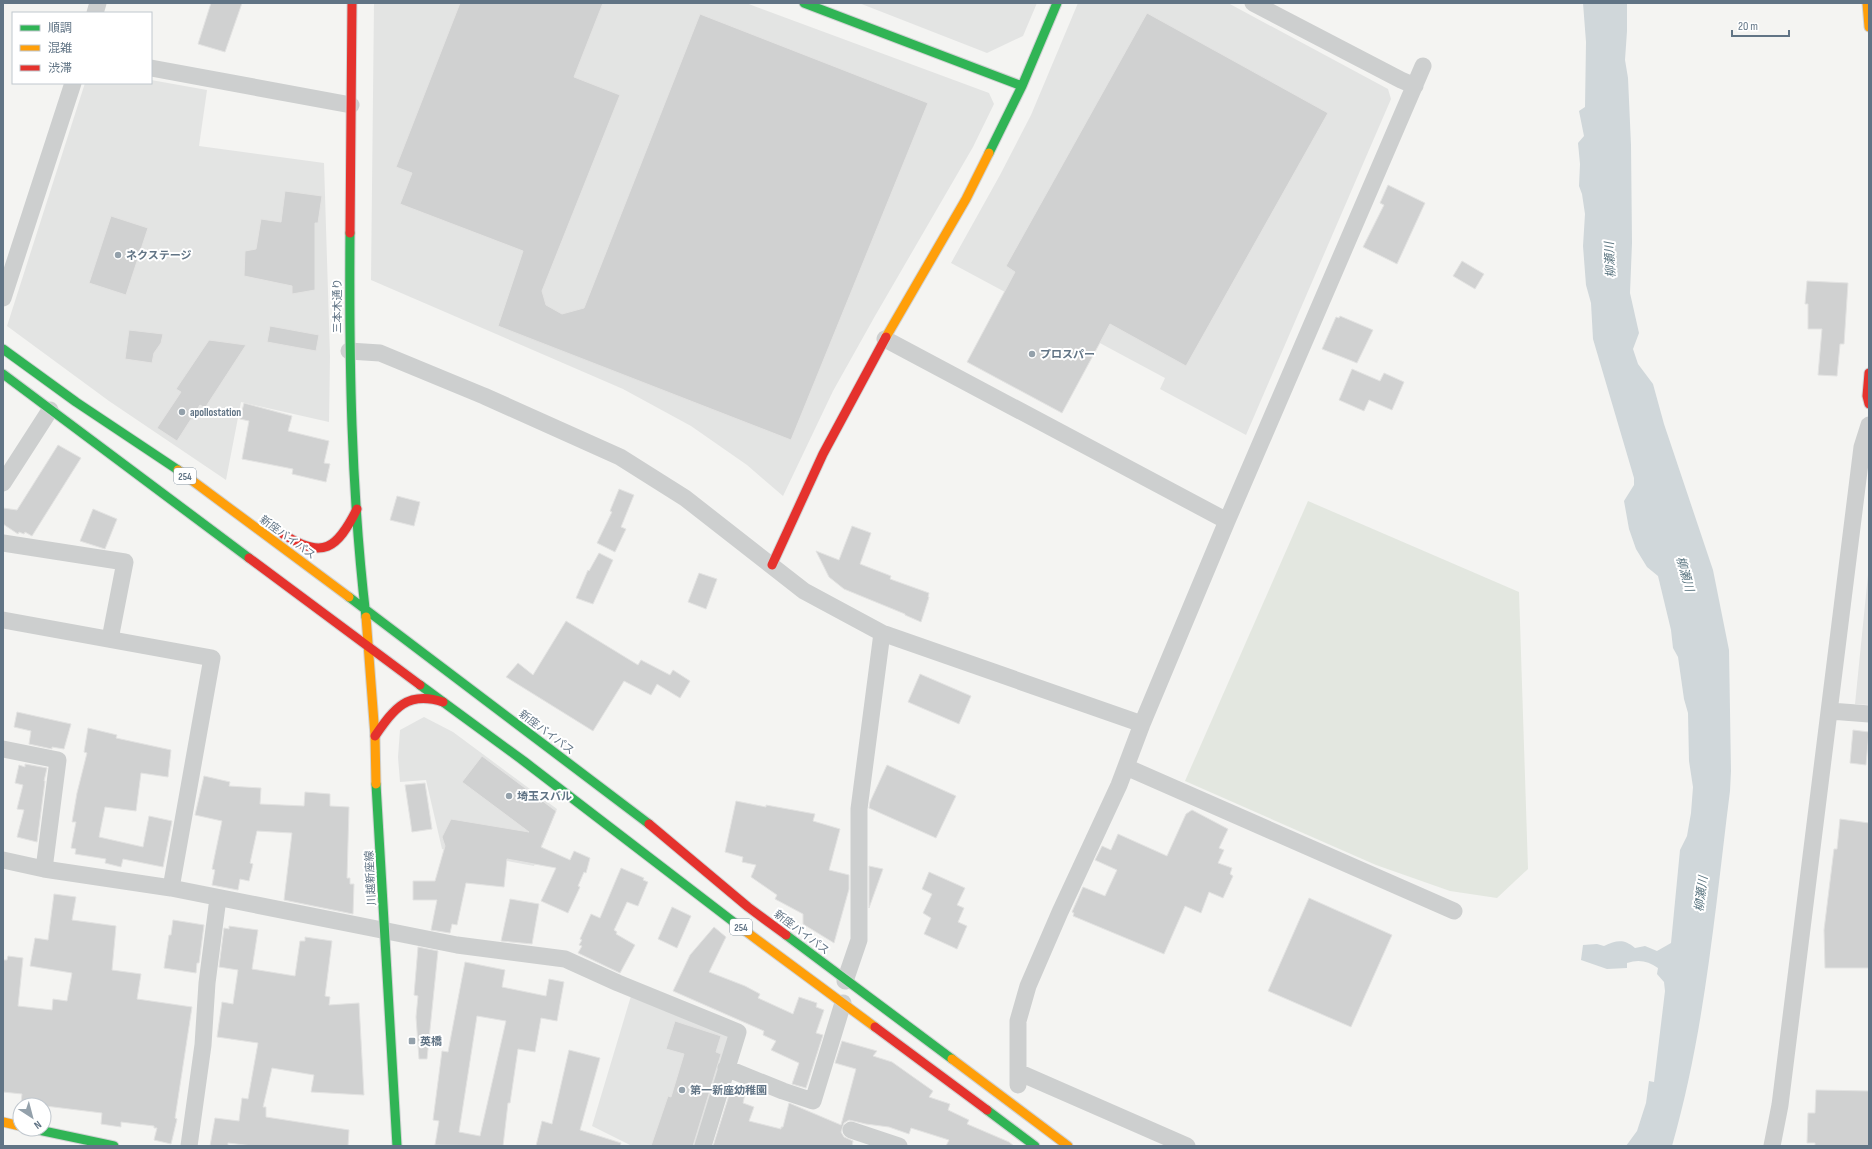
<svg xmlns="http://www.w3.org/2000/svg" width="1872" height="1149" font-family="'Sofia Sans Condensed','Noto Sans JP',sans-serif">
<rect width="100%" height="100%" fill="#f4f4f2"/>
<path fill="#e3e4e3" d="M 374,3 L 746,3 L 989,93 L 994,104 L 973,147 L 875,316 L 833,391 L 783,496 L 747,465 L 691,426 L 623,389 L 371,280 Z
M 859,3 L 1037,3 L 1023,36 L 987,53 Z
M 1078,3 L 1228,3 L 1388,89 L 1391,99 L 1246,435 L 1160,389 L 1165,378 L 951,263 L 1000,175 L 1031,115 Z
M 151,80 L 207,90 L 199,146 L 324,163 L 330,356 L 329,422 L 241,402 L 226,480 L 109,401 L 7,326 L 85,83 L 151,83 Z
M 1869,565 L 1869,705 L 1855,704 Z
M 424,717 L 453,732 L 557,809 L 534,866 L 442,849 L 426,780 L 400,782 L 398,757 L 400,730 Z
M 631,996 L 731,1037 L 699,1146 L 632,1146 L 592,1126 Z"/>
<path fill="#e3e7e0" d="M 1308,501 L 1519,592 L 1528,869 L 1497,898 L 1450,891 L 1376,865 L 1185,781 Z"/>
<path fill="#d0d7da" d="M 1583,3 L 1627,3 L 1627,31 L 1625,60 L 1628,78 L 1631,145 L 1632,243 L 1630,293 L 1639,333 L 1633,349 L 1638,364 L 1653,384 L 1664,424 L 1713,570 L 1729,650 L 1731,771 L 1730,791 C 1715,910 1705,1031 1672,1146 L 1626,1146 L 1637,1131 L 1646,1103 L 1649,1081 L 1654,1082 L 1665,991 L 1664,982 L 1657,974 L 1658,968 C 1648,961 1639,959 1627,963 L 1627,968 L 1607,969 L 1581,960 L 1583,945 L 1597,944 L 1604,946 C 1616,941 1623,938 1635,948 L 1645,946 L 1657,951 L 1671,943 L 1680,850 L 1687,836 L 1691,813 L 1693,787 L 1689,761 L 1688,713 L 1684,699 L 1678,657 L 1673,648 L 1671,630 L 1658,576 L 1647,567 L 1636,549 L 1629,529 L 1624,501 L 1634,485 L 1634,478 L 1593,339 L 1591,303 L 1586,285 L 1583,246 L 1585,214 L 1582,194 L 1579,186 L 1580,164 L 1578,143 L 1584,136 L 1579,111 L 1585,107 L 1586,42 Z"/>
<path fill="#d0d1d1" stroke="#e3e3e2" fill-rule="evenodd" d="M 211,3 L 242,3 L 225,52 L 198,44 Z
M 460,3 L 603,3 L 574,77 L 620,95 L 542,291 L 546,305 L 562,314 L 584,308 L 700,14 L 928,103 L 791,440 L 498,326 L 523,251 L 400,204 L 412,173 L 396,167 Z
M 1147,13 L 1328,113 L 1186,366 L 1110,324 L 1062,413 L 967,362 L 1015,272 L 1006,266 Z
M 1388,185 L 1425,203 L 1397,264 L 1363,247 L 1384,205 L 1380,203 Z
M 285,191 L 322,196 L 318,223 L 315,223 L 315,290 L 292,294 L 292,286 L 244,276 L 245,251 L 256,249 L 261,219 L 281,222 Z
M 111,216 L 148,228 L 126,295 L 89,283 Z
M 1462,261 L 1484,274 L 1475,289 L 1453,276 Z
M 1807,281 L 1848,283 L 1844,344 L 1840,344 L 1837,376 L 1818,375 L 1822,329 L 1808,329 L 1808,304 L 1805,304 Z
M 1340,316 L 1373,330 L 1357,363 L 1322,349 L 1336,317 L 1339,318 Z
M 270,326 L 319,335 L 316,351 L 267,342 Z
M 129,330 L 163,334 L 161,343 L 154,353 L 152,363 L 125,359 Z
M 209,340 L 246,345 L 205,408 L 200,405 L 177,441 L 157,428 L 181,392 L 176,389 Z
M 1352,369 L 1380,381 L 1384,373 L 1404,382 L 1392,410 L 1369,400 L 1364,411 L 1339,400 Z
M 244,403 L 292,416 L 288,431 L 329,441 L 324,463 L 330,464 L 326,482 L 292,474 L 293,469 L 242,459 L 249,421 L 240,419 Z
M 58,445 L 81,458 L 32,536 L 25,532 L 24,534 L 19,532 L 18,534 L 3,524 L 3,508 L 17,510 Z
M 619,489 L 634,495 L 621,527 L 626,529 L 615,552 L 597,543 L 612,512 L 610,511 Z
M 397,496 L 420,502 L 414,526 L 390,520 Z
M 93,509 L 117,519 L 105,549 L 80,541 Z
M 852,526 L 871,533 L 860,564 L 891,576 L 890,579 L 929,593 L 928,597 L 929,597 L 921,622 L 905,615 L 905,614 L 844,589 L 829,577 L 816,551 L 839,560 Z
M 599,553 L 613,560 L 593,604 L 576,598 L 588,570 L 589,571 Z
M 699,573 L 717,579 L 706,609 L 688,602 Z
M 566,621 L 638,665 L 641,660 L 670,675 L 673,670 L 690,681 L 680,698 L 657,684 L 651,695 L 624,681 L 593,731 L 506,677 L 518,663 L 533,675 Z
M 920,674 L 971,696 L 959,724 L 908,702 Z
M 17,712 L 71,724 L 64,749 L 52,747 L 52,749 L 29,744 L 31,731 L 14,727 Z
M 88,728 L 117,735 L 116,738 L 171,750 L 168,777 L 141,773 L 136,811 L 105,807 L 99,837 L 143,847 L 149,816 L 172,821 L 163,867 L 123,859 L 121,867 L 105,863 L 106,859 L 75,854 L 76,849 L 71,848 L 76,822 L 72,822 L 77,793 L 87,753 L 84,752 Z
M 1853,730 L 1869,732 L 1866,765 L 1850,763 Z
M 482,756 L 556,811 L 541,847 L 570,860 L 574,851 L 590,858 L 586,873 L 584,872 L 578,886 L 580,887 L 568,913 L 541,901 L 556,868 L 507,859 L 504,887 L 466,883 L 457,925 L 452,924 L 450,933 L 431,930 L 437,900 L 413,900 L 413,881 L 435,881 L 445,846 L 442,837 L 451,819 L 529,832 L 462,782 Z
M 25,764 L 47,768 L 44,781 L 45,781 L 37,842 L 17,837 L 24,810 L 17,809 L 23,785 L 15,783 L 19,765 L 25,767 Z
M 887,765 L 956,796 L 936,838 L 869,808 L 870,802 Z
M 204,776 L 230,782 L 229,786 L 261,788 L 260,804 L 304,806 L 305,792 L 330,794 L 330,806 L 349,807 L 347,878 L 350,878 L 350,884 L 354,884 L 353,914 L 284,900 L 292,833 L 257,831 L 250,863 L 253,864 L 249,881 L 240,879 L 238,890 L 212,885 L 215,870 L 212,869 L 222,821 L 195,815 Z
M 425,783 L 432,829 L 412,832 L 405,785 Z
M 736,801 L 766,807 L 766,805 L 815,814 L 813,821 L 840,829 L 829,870 L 849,875 L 849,889 L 834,943 L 803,924 L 803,914 L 775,899 L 777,895 L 751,877 L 756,865 L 742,862 L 743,857 L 725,852 Z
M 1192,810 L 1228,829 L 1219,848 L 1224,850 L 1218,863 L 1232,868 L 1230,874 L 1233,876 L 1223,898 L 1209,892 L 1201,913 L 1185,906 L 1164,954 L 1073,916 L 1074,913 L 1072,912 L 1083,887 L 1105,896 L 1117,870 L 1095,860 L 1102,846 L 1111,850 L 1118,834 L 1167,856 L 1186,814 Z
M 1840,819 L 1869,823 L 1869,968 L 1825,968 L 1824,930 L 1834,849 L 1837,849 Z
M 869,866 L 883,869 L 869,908 Z
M 621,868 L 644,878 L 643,880 L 648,882 L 638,906 L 627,902 L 614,930 L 617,932 L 616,934 L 635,945 L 620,973 L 578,953 L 582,946 L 579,945 L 582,940 L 580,939 L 591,914 L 600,918 Z
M 929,872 L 965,888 L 957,905 L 964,908 L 958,922 L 967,926 L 957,949 L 924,934 L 931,918 L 923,913 L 932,894 L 922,889 Z
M 54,894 L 76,897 L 72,920 L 116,926 L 112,970 L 141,974 L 137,999 L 192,1007 L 175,1118 L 177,1119 L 171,1144 L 154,1140 L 157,1128 L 154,1128 L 154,1126 L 121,1122 L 121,1127 L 101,1124 L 102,1113 L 21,1103 L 22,1094 L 3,1092 L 3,960 L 7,960 L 8,956 L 23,958 L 18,1006 L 52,1010 L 53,999 L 67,1001 L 72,973 L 30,966 L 35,938 L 48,940 Z
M 1309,898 L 1392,935 L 1351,1027 L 1268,991 Z
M 510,899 L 539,904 L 532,944 L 501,941 Z
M 672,907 L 691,916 L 677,948 L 658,939 Z
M 173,920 L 204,925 L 199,963 L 197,963 L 196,973 L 164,968 L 169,935 L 171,935 Z
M 229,926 L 258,930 L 252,969 L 295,976 L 300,941 L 305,941 L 305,937 L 332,941 L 325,996 L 330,997 L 329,1005 L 359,1003 L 364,1095 L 311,1092 L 314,1075 L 272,1068 L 263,1107 L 266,1107 L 266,1117 L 349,1130 L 348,1146 L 253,1146 L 228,1143 L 228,1146 L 210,1146 L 215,1118 L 239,1121 L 242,1098 L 248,1099 L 258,1043 L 217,1037 L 222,1002 L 233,1004 L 238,970 L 219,967 L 224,928 L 229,929 Z
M 714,927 L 726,937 L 709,972 L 745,986 L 760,994 L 758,998 L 793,1014 L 799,997 L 817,1003 L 816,1007 L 824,1010 L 816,1033 L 823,1035 L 806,1088 L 792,1084 L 799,1063 L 771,1050 L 776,1041 L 763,1035 L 764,1031 L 673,991 L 690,955 Z
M 418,947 L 438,951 L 427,1059 L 419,1059 L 416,1017 L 418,996 L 414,995 Z
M 465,962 L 505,970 L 502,987 L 546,996 L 549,979 L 564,982 L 557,1021 L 541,1018 L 535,1052 L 518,1049 L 510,1103 L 508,1103 L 503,1146 L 435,1145 L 439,1121 L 433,1120 L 442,1051 L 448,1052 ZM 477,1016 L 506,1021 L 480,1136 L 459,1132 Z
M 675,1021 L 721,1036 L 716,1052 L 721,1054 L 693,1146 L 651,1146 L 668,1096 L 671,1097 L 684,1054 L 666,1049 Z
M 842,1041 L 877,1051 L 873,1056 L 892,1062 L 933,1091 L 929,1097 L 950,1104 L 948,1110 L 969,1120 L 967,1124 L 1009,1142 L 1014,1146 L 946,1146 L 949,1140 L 911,1128 L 909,1134 L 889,1127 L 866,1124 L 849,1120 L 844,1123 L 841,1132 L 844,1137 L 853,1141 L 852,1146 L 713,1146 L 732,1086 L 746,1090 L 743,1103 L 754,1107 L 749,1121 L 781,1129 L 781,1127 L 783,1127 L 789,1103 L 841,1125 L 856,1069 L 835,1063 Z
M 569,1050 L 600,1058 L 580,1130 L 621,1143 L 620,1146 L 536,1146 L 542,1121 L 552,1124 Z
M 1816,1090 L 1869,1091 L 1869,1146 L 1815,1146 L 1815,1143 L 1807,1143 L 1808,1113 L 1815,1113 Z"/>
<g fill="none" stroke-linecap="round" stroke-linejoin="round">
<g stroke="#d0d2d3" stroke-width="11">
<path id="fast" d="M 804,3 L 1022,86
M 989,153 L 1022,86 L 1057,3
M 350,233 C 349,361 351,490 366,617
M 3,349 L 76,402 L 178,470
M 3,374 L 249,558
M 349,597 L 649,824
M 420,685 L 525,762 L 744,930
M 376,784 L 397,1146
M 786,935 L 952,1059
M 987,1110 L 1035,1146
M 34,1129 L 114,1146"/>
</g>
<g stroke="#d0d2d3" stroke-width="11">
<path id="slow" d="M 1867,3 L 1869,27
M 886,337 L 966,199 L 989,153
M 178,470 L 349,597
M 366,617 L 375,736 L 376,784
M 744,930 L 875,1027
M 952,1059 L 1068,1146
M 3,1122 L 20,1126"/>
</g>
<g stroke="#d0d2d3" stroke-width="11">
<path id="jam" d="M 350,233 L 352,3
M 1869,373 L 1867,396 L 1869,404
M 283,534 C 323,560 337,549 357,509
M 249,558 L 420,685
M 772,565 L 823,454 L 886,337
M 375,736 C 394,709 407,690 443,702
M 649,824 L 748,907 L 786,935
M 875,1027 L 987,1110"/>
</g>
<path stroke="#cdcfcf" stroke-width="17" d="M 1253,3 L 1401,80 L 1415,86
M 95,13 L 98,3
M 151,68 L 351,105
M 3,298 L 73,83
M 885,339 L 1227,521
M 349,351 L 380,353 L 484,396 L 620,457 L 685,498 L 804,591 L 882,633 L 1142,724
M 3,483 L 50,410
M 3,543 L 125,562 L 110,639
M 3,620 L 212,658 L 171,888
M 1830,711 L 1869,714
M 3,749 L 58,760 L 44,869
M 1126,767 L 1454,911
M 3,860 L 44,869 L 171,888 L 457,945 L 565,959 L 618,983 L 738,1032 L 703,1146
M 845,981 L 859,940 L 859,809 L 882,633
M 726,1068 L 783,1091 L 813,1101 L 843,1003
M 1018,1072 L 1187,1146
M 1018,1085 L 1018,1021 L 1028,986 L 1060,912 L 1119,785 L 1142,724 L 1227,521 L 1423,66
M 851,1130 L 899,1146
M 189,1146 L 203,1045 L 207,983 L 218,898
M 1772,1146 L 1780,1105 L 1862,447 L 1869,425"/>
<use href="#fast" stroke="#30b455" stroke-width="9"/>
<use href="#slow" stroke="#ff9f0a" stroke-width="9"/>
<use href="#jam" stroke="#e5322d" stroke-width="9"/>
</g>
<g fill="#94a1ab" stroke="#fff" stroke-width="1.5">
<circle cx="118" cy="255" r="4"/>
<circle cx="1032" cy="354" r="4"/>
<circle cx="182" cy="412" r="4"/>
<circle cx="509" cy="796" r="4"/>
<rect x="408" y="1037" width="8" height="8" rx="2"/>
<circle cx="682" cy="1090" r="4"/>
</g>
<g text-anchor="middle" stroke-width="4" stroke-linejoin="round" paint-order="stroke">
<g fill="#fff" stroke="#909eaa" stroke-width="1">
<rect x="174" y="468" width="22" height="16" rx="3"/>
<rect x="730" y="919" width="22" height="16" rx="3"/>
</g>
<g font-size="10" font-weight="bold" fill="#617485">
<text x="185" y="480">254</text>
<text x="741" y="931">254</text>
</g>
<g font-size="11" font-weight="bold" fill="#617485" stroke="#fff" text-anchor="start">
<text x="126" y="259">ネクステージ</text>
<text x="1040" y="358">プロスパー</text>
<text x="190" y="416">apollostation</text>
<text x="517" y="800">埼玉スバル</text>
<text x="420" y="1045">英橋</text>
<text x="690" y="1094">第一新座幼稚園</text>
</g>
<g font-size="11" fill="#617485" stroke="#fff">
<text transform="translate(337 306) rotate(-90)" y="4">三本木通り</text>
<text transform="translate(288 537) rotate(36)" y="4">新座バイパス</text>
<text transform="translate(547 732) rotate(37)" y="4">新座バイパス</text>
<text transform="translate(370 878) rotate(-93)" y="4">川越新座線</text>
<text transform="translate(802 932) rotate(37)" y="4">新座バイパス</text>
</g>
<g font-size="12" font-style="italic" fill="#5d7782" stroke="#fff">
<text transform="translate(1610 260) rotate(-93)" y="4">柳瀬川</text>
<text transform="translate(1685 574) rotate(74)" y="4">柳瀬川</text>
<text transform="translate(1701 894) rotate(-83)" y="4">柳瀬川</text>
</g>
</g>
<rect width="1872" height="1149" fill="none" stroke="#617485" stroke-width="8"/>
<rect x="12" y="12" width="140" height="72" fill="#ffffff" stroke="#c0c7ce"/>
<rect x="20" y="25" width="20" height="6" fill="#30b455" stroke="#c0c7ce"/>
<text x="48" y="32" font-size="12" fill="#617485">順調</text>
<rect x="20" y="45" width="20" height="6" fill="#ff9f0a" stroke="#c0c7ce"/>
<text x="48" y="52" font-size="12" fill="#617485">混雑</text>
<rect x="20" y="65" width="20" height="6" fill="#e5322d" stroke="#c0c7ce"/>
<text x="48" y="72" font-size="12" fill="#617485">渋滞</text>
<g transform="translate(32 1117) rotate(144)"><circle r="19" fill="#ffffff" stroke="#c0c7ce"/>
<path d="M0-3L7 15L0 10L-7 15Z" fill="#94a1ab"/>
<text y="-6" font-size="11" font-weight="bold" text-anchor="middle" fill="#617485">N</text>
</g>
<path d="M1732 30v6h57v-6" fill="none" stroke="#617485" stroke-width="2"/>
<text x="1738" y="30" font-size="12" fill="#617485" stroke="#ffffff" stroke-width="3" paint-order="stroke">20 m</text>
</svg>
